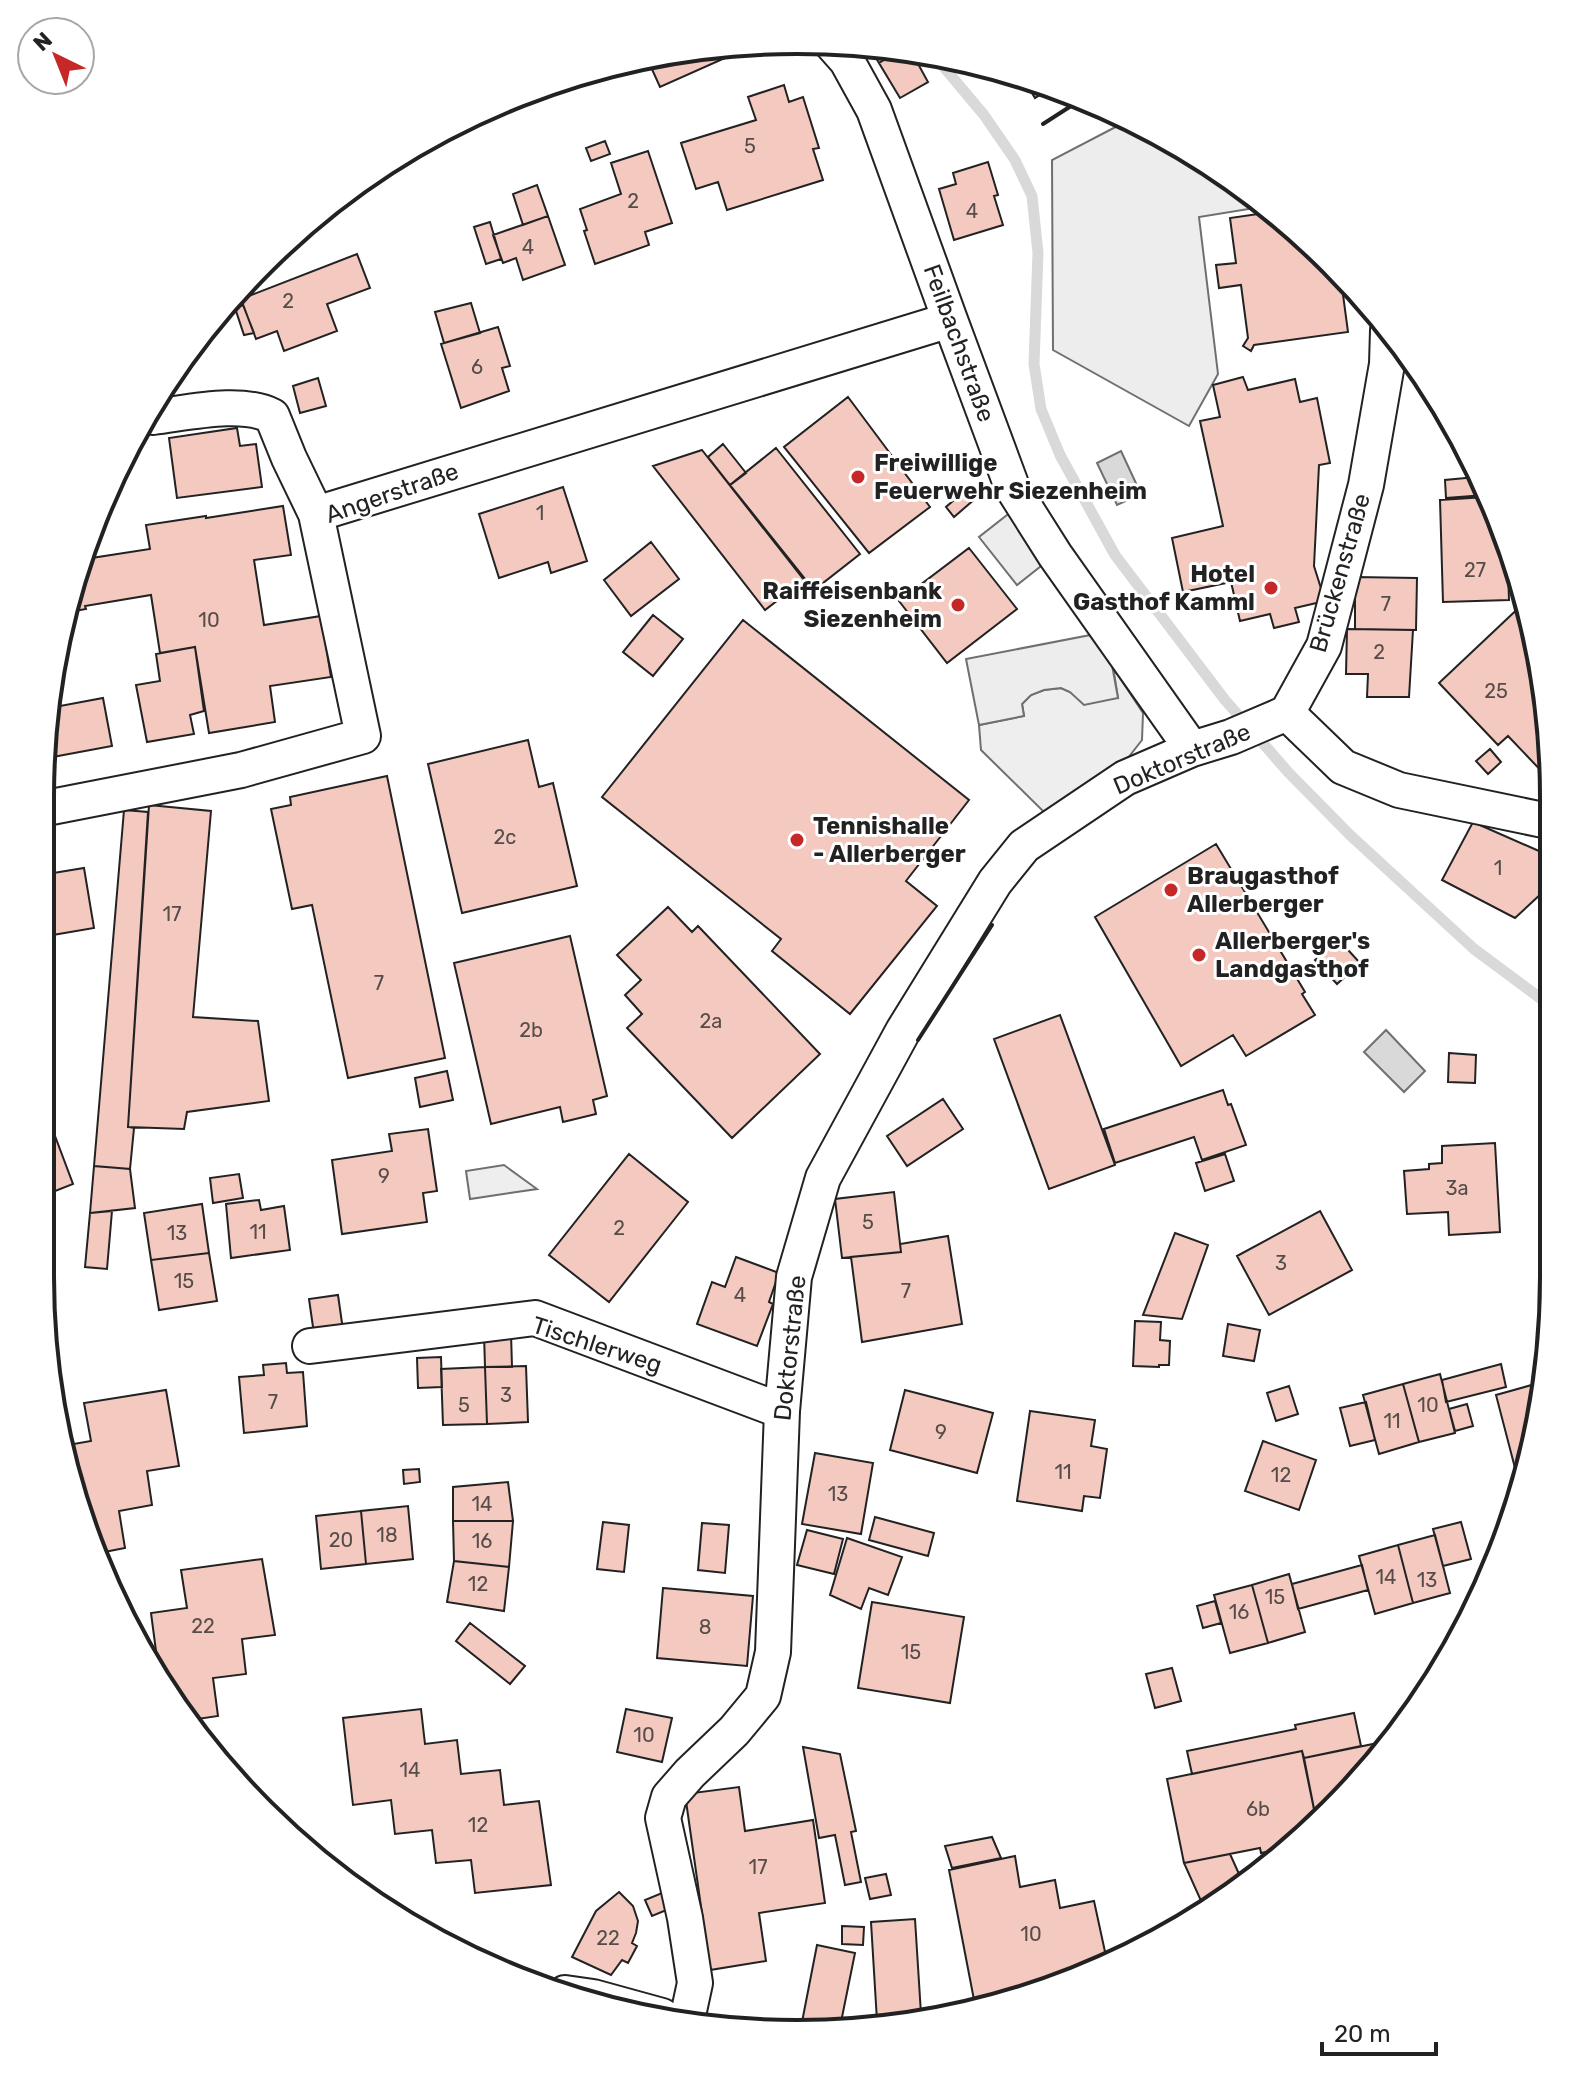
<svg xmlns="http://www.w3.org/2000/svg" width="1594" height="2074" font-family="Rubik,sans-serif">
<rect width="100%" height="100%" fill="#fff"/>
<path fill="#eee" stroke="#6f6f6f" stroke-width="2" d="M 1116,672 L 1143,713 L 1142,740 L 1124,763 L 1045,813 L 981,750 L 979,725 L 1024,716 L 1022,704 L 1031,695 L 1044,690 L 1061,688 L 1070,692 L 1118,698 L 1114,673 Z
M 504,1165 L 537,1189 L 470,1199 L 466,1171 Z"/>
<path fill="#ededed" stroke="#6f6f6f" stroke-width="2" d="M 1129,120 L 1218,168 L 1259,202 L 1261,207 L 1199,217 L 1218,374 L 1189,426 L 1053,350 L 1052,160 Z
M 1021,504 L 1055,555 L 1017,585 L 979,537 Z
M 1106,632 L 1118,698 L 1084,705 L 1070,692 L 1061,688 L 1044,690 L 1031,695 L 1022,704 L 1024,716 L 979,725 L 966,659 Z"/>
<path fill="#d9d9d9" stroke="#6f6f6f" stroke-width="2" d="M 1121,451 L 1141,494 L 1117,505 L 1097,463 Z
M 1386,1030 L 1425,1071 L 1404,1092 L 1364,1052 Z"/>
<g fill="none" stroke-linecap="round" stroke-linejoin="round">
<path stroke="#d9d9d9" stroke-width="11" d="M 932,53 L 984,115 L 1015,160 L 1032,196 L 1038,253 L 1034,364 L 1041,409 L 1060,455 L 1115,555 L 1225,700 L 1288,772 L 1350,835 L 1474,949 L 1548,1004"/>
</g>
<path fill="#f3c9c0" stroke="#222" stroke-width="2" d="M 869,47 L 900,50 L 879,63 Z
M 720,48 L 725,58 L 660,87 L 646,56 Z
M 901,50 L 911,51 L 928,82 L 900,98 L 879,63 Z
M 1023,78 L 1052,87 L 1035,98 Z
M 784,85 L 789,102 L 803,97 L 819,148 L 813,149 L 823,180 L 727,210 L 718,182 L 696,189 L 681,143 L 756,120 L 748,97 Z
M 605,141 L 610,154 L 591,161 L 586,148 Z
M 648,151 L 672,223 L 645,232 L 649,245 L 595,264 L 584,231 L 587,230 L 580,209 L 621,194 L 611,163 Z
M 988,162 L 998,195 L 994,196 L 1003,225 L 954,240 L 939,189 L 956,184 L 953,173 Z
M 537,185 L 548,216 L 523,225 L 513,194 Z
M 1272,212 L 1333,262 L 1340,272 L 1348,332 L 1254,345 L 1251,351 L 1243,346 L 1248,338 L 1241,285 L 1219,288 L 1216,265 L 1236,263 L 1230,218 Z
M 548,216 L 565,265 L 523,280 L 516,258 L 503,263 L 493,235 Z
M 490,222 L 501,259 L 486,264 L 474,227 Z
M 357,254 L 370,288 L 327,304 L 337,331 L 284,351 L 277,331 L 256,339 L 241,299 Z
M 471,303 L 480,333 L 444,343 L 435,312 Z
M 243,305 L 254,333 L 244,335 L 235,308 Z
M 498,327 L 510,366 L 502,368 L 509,391 L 461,408 L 441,344 Z
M 1243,377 L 1248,390 L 1295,379 L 1300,402 L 1317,398 L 1330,463 L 1319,465 L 1314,566 L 1325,601 L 1295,608 L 1299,622 L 1274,628 L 1270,614 L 1240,621 L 1231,582 L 1183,592 L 1172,538 L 1223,526 L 1200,421 L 1220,417 L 1213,385 Z
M 318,378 L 326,406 L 300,413 L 293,386 Z
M 848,397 L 930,507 L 869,553 L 784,447 Z
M 237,428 L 240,446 L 256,444 L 262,487 L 177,498 L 169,438 Z
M 723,444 L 746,473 L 730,485 L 708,457 Z
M 776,448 L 860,554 L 814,590 L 730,485 Z
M 702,450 L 804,580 L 765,610 L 653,466 Z
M 1476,477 L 1485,495 L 1446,498 L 1445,480 Z
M 563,487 L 587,561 L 551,573 L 548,562 L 499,578 L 479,514 Z
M 968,488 L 976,498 L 954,517 L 946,507 Z
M 1486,497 L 1507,540 L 1509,600 L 1443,602 L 1440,500 Z
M 283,506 L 291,555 L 254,560 L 264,625 L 321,616 L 331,677 L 270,686 L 275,722 L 209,733 L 195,647 L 160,653 L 151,595 L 85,606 L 86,609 L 69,612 L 79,560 L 150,549 L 146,525 L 206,516 L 206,518 Z
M 651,542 L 679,579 L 631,616 L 604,580 Z
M 969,548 L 1017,609 L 947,663 L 899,601 Z
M 1355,577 L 1417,578 L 1416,630 L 1355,629 Z
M 1525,602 L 1548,699 L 1548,778 L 1508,736 L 1498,745 L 1439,683 Z
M 653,615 L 683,639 L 653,676 L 623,652 Z
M 743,620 L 969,800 L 906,881 L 937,906 L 850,1014 L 772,951 L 781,939 L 602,797 Z
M 1347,629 L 1413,630 L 1409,697 L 1367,697 L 1368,674 L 1346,674 Z
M 195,647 L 204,711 L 190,715 L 194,734 L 147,742 L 136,685 L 160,681 L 156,654 Z
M 103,698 L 112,746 L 42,759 L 42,748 L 49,708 Z
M 528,740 L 539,787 L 553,783 L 577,886 L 462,913 L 428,764 Z
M 1490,749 L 1501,762 L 1488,774 L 1476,761 Z
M 387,776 L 445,1058 L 348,1078 L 312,905 L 292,909 L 271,809 L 291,805 L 290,797 Z
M 149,805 L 211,811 L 193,1017 L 258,1021 L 269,1101 L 187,1112 L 184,1129 L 128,1127 Z
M 124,810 L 148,812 L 128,1127 L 134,1128 L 130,1169 L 94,1166 Z
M 1473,822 L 1548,855 L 1548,899 L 1542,893 L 1515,918 L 1442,880 Z
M 1216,844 L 1305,992 L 1302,994 L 1315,1015 L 1246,1056 L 1233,1035 L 1181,1066 L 1095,917 Z
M 84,868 L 94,928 L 41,937 L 41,875 Z
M 668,907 L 692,932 L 698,926 L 820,1054 L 732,1138 L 627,1028 L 642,1014 L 625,995 L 641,980 L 617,955 Z
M 570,936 L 607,1096 L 593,1100 L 596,1114 L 563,1122 L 560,1107 L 491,1124 L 454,963 Z
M 1338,939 L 1360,963 L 1337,984 L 1315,960 Z
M 1060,1015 L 1115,1165 L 1049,1189 L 994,1039 Z
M 1449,1053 L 1476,1055 L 1475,1083 L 1448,1082 Z
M 447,1071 L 453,1100 L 420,1107 L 415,1078 Z
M 1223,1090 L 1228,1105 L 1231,1104 L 1246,1145 L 1202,1160 L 1194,1137 L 1115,1163 L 1104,1129 Z
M 943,1099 L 963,1129 L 907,1166 L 887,1136 Z
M 52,1128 L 73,1184 L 40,1197 L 40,1132 Z
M 428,1129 L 437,1191 L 423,1193 L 427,1222 L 342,1234 L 332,1160 L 392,1151 L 389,1134 Z
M 1495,1143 L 1500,1232 L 1449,1235 L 1448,1212 L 1407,1214 L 1404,1171 L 1429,1169 L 1429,1164 L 1442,1163 L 1442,1146 Z
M 629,1154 L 688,1202 L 609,1302 L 549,1255 Z
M 1225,1154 L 1234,1181 L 1205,1191 L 1196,1163 Z
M 94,1166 L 130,1169 L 135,1208 L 90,1213 Z
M 239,1174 L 243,1198 L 213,1203 L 210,1178 Z
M 894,1192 L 901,1252 L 842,1258 L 835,1199 Z
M 259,1200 L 261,1210 L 284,1206 L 290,1250 L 231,1258 L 226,1204 Z
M 202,1204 L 209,1253 L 151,1260 L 144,1213 Z
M 112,1211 L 107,1269 L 85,1267 L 90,1213 Z
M 1320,1211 L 1352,1270 L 1269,1315 L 1237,1256 Z
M 1175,1233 L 1208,1245 L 1182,1319 L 1143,1315 Z
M 948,1236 L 962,1324 L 862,1342 L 851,1257 L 901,1252 L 900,1244 Z
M 209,1253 L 217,1301 L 159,1310 L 151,1260 Z
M 736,1257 L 779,1273 L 769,1302 L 773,1304 L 757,1346 L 697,1324 L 712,1282 L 725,1287 Z
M 40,1279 L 44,1279 L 52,1338 L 48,1338 Z
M 338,1295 L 343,1330 L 314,1334 L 309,1299 Z
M 1135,1321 L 1161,1322 L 1160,1340 L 1170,1341 L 1169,1365 L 1159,1365 L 1159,1367 L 1133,1366 Z
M 1228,1324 L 1260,1330 L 1254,1361 L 1223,1356 Z
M 511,1333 L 512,1367 L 485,1367 L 484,1334 Z
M 441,1357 L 442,1387 L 418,1388 L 417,1358 Z
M 286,1363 L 287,1373 L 303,1372 L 307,1426 L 244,1433 L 239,1377 L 264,1375 L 263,1365 Z
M 1501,1364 L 1506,1387 L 1446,1402 L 1442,1380 Z
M 526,1366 L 528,1422 L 487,1424 L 485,1367 Z
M 485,1367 L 487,1424 L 443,1425 L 441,1369 Z
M 1440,1374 L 1455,1433 L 1419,1442 L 1403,1384 Z
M 1546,1381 L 1524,1465 L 1515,1468 L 1496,1395 Z
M 1403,1384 L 1419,1442 L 1379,1454 L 1363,1395 Z
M 1289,1386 L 1298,1414 L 1276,1421 L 1267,1393 Z
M 166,1390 L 179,1466 L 147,1471 L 152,1505 L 119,1511 L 125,1548 L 99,1553 L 66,1473 L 62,1446 L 91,1441 L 84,1403 Z
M 905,1390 L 993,1413 L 977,1473 L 890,1450 Z
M 1366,1402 L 1375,1440 L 1350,1446 L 1340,1408 Z
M 1467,1404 L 1473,1426 L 1455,1431 L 1449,1409 Z
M 1030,1411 L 1095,1420 L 1091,1446 L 1107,1449 L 1100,1498 L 1084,1496 L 1082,1511 L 1017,1501 Z
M 1263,1441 L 1316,1460 L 1299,1510 L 1245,1491 Z
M 815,1453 L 873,1463 L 861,1534 L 802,1524 Z
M 419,1469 L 420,1482 L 404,1484 L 403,1470 Z
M 508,1482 L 513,1521 L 453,1521 L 453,1487 Z
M 408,1506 L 413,1559 L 366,1564 L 361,1511 Z
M 361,1511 L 366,1564 L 321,1569 L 316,1516 Z
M 875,1517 L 934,1533 L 928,1556 L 869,1540 Z
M 453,1521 L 513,1521 L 509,1567 L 454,1561 Z
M 603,1522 L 629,1525 L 624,1572 L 597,1569 Z
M 1461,1522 L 1471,1559 L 1443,1566 L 1433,1529 Z
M 702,1523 L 729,1525 L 725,1573 L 698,1570 Z
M 807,1530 L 843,1539 L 834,1574 L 797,1565 Z
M 1435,1535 L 1450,1593 L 1413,1603 L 1398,1545 Z
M 847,1538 L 902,1557 L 888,1595 L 869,1588 L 861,1609 L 830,1595 Z
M 1398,1545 L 1413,1603 L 1375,1614 L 1359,1556 Z
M 262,1559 L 275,1635 L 242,1639 L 246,1674 L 213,1678 L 218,1716 L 191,1720 L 141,1654 L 156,1651 L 151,1613 L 187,1608 L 181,1570 Z
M 454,1561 L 509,1567 L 504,1611 L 447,1602 Z
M 1362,1565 L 1368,1590 L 1298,1609 L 1292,1584 Z
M 1289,1574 L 1305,1632 L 1268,1643 L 1252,1585 Z
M 1252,1585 L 1268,1643 L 1230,1653 L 1214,1595 Z
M 663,1588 L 753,1596 L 747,1666 L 657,1658 Z
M 1215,1601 L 1221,1623 L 1203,1628 L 1197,1606 Z
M 872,1602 L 964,1617 L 950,1703 L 858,1688 Z
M 470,1623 L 525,1666 L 510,1684 L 456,1641 Z
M 1172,1668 L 1181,1701 L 1155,1708 L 1146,1674 Z
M 421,1709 L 425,1744 L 457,1740 L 461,1774 L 500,1770 L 504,1805 L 539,1801 L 551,1885 L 475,1893 L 471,1860 L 436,1863 L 432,1830 L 395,1834 L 391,1800 L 353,1805 L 343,1718 Z
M 626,1709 L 672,1718 L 662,1762 L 617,1752 Z
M 1354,1713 L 1361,1746 L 1304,1758 L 1302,1751 L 1192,1774 L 1187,1751 L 1296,1729 L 1295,1725 Z
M 1373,1744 L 1376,1759 L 1333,1812 L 1317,1824 L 1304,1758 Z
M 803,1747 L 840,1754 L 856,1831 L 851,1832 L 861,1882 L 845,1885 L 835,1835 L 819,1838 Z
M 1302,1751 L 1317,1824 L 1290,1847 L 1261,1853 L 1260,1848 L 1184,1863 L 1167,1779 Z
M 739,1787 L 745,1831 L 813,1820 L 825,1903 L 759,1913 L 766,1961 L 710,1970 L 685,1794 Z
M 992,1837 L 1001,1858 L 952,1868 L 945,1846 Z
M 1230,1854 L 1244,1885 L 1217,1907 L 1206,1912 L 1184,1863 Z
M 1015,1856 L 1020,1887 L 1055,1880 L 1060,1908 L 1094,1901 L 1107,1961 L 1048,1990 L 1039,1992 L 1039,1994 L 975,2005 L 949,1870 Z
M 886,1874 L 891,1895 L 870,1899 L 865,1878 Z
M 619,1892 L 633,1906 L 638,1921 L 636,1933 L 632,1943 L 637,1946 L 628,1963 L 622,1960 L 611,1975 L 572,1957 L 596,1911 Z
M 662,1893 L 669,1909 L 652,1916 L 645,1900 Z
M 915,1919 L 921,2014 L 877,2021 L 871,1922 Z
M 842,1926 L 864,1927 L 863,1945 L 842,1944 Z
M 817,1945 L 855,1953 L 840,2027 L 833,2028 L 802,2022 Z"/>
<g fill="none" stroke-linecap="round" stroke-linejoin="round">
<g stroke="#222" stroke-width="38">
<path id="street" d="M 831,43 L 847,61 L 874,110 L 950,320 L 1012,487 L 1055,555 L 1192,749
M 153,417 C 187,413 242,400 272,416 L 289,458 L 316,514
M 1287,713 L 1324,646 L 1366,485 L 1387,364 L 1388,330
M 1287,713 L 1343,767 L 1399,790 L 1548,821
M 41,809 L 241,770 L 363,736 L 316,514 L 950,320
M 310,1346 L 535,1318 L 782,1411
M 565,1993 L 593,1997 L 662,2016
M 687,2020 L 695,1983 L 685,1918 L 663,1818 L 669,1797 L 690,1773 L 734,1731 L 763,1696 L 773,1652 L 782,1411 L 794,1277 L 823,1178 L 903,1031 L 995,882 L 1024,846 L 1125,778 L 1192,749 L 1231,737 L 1287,713"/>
</g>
<use href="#street" stroke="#fff" stroke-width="34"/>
<path stroke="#222" stroke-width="4" d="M 1087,98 L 1093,107 L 1098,104
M 1043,124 L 1085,97
M 918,1040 L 992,925"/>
</g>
<g fill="#c62828" stroke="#fff" stroke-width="3">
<circle cx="858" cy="477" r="8"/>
<circle cx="1271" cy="588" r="8"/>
<circle cx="958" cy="605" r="8"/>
<circle cx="797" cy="840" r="8"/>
<circle cx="1171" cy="890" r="8"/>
<circle cx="1199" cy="955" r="8"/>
</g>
<g text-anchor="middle" stroke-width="6" stroke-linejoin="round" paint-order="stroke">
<g font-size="20" fill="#564c4a">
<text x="750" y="153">5</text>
<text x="633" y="208">2</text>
<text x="972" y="218">4</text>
<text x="528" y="254">4</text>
<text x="288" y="308">2</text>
<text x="477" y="374">6</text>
<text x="540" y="520">1</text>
<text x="1475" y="577">27</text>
<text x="1386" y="611">7</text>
<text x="209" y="627">10</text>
<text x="1379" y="659">2</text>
<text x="1496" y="698">25</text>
<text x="505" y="844">2c</text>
<text x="1498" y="875">1</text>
<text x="172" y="921">17</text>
<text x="379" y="990">7</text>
<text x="711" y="1028">2a</text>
<text x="531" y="1037">2b</text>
<text x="384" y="1183">9</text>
<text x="1457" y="1195">3a</text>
<text x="868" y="1229">5</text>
<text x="619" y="1235">2</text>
<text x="258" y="1239">11</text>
<text x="177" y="1240">13</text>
<text x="1281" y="1270">3</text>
<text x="184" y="1288">15</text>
<text x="906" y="1298">7</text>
<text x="740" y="1302">4</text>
<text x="506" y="1402">3</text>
<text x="273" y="1409">7</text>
<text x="464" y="1412">5</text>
<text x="1428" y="1412">10</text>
<text x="1392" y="1428">11</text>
<text x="941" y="1439">9</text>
<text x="1063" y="1479">11</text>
<text x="1281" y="1482">12</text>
<text x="838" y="1501">13</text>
<text x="482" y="1511">14</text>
<text x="387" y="1542">18</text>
<text x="341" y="1547">20</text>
<text x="482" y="1548">16</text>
<text x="1386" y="1584">14</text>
<text x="1427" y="1587">13</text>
<text x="478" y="1591">12</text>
<text x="1275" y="1604">15</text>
<text x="1239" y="1619">16</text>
<text x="203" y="1633">22</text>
<text x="705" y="1634">8</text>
<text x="911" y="1659">15</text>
<text x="644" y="1742">10</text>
<text x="410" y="1777">14</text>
<text x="1258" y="1816">6b</text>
<text x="478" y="1832">12</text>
<text x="758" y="1874">17</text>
<text x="1031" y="1941">10</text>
<text x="608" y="1945">22</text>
</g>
<g font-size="24" fill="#222" stroke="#fff">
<text transform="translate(959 343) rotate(70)" y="8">Feilbachstraße</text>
<text transform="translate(392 493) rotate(-19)" y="8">Angerstraße</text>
<text transform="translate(1340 573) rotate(-74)" y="8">Brückenstraße</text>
<text transform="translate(1182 759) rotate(-23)" y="8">Doktorstraße</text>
<text transform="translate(597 1345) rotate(18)" y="8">Tischlerweg</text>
<text transform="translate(790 1348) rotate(-84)" y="8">Doktorstraße</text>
</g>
<g font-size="24" font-weight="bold" fill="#222" stroke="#fff" text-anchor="start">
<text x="874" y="471">Freiwillige<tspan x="874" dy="28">Feuerwehr Siezenheim</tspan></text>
<text x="1255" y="582" text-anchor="end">Hotel<tspan x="1255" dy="28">Gasthof Kamml</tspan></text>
<text x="942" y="599" text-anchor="end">Raiffeisenbank<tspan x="942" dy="28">Siezenheim</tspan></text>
<text x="813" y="834">Tennishalle<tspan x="813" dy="28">- Allerberger</tspan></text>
<text x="1187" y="884">Braugasthof<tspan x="1187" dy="28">Allerberger</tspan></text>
<text x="1215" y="949">Allerberger's<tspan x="1215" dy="28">Landgasthof</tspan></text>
</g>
</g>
<path d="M0 0H1594V2074H0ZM797 54H797A743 743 0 0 1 1540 797V1277A743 743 0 0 1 797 2020H797A743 743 0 0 1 54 1277V797A743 743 0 0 1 797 54Z" fill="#fff" fill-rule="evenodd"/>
<path fill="none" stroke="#222" stroke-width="4" d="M797 54H797A743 743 0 0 1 1540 797V1277A743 743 0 0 1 797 2020H797A743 743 0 0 1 54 1277V797A743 743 0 0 1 797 54Z"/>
<g transform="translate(56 56) rotate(317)"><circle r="38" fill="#ffffff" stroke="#a7a7a7" stroke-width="2"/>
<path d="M0-6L14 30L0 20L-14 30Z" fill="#c62828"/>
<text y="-12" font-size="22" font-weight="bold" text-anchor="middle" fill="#222222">N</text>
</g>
<path d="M1322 2042v12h114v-12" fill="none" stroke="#222222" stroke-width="4"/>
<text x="1334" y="2042" font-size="24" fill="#222222" stroke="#ffffff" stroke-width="6" paint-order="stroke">20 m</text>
</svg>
